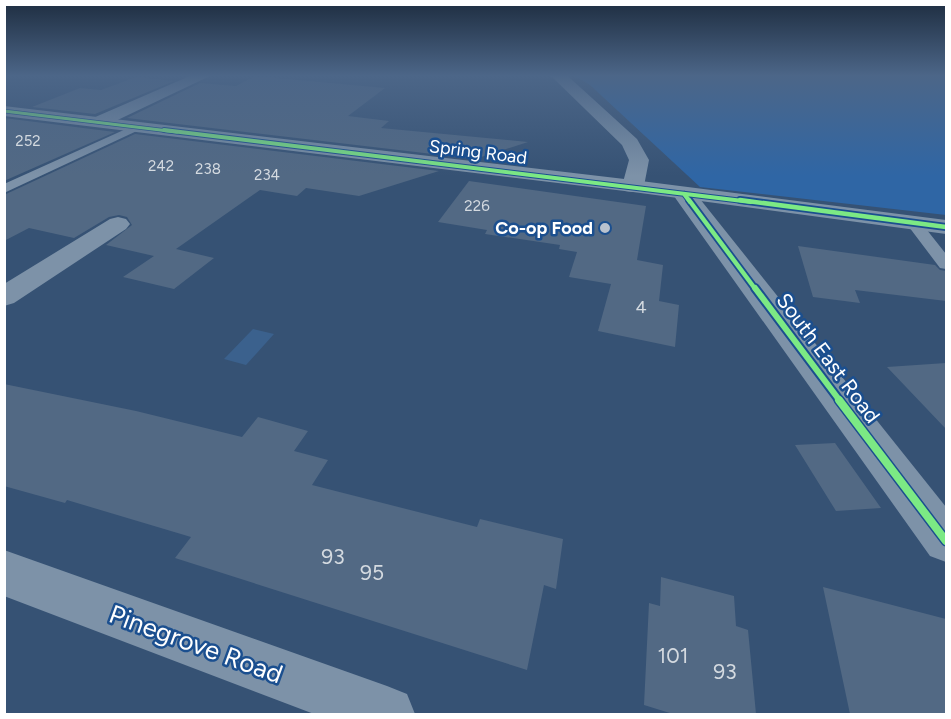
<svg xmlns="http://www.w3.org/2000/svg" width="951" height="719" font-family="Figtree,sans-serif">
<rect width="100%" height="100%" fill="#365274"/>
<path fill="#2f66a5" d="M 946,75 L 946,215 L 700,187 L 590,85 L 573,75 Z"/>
<path fill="#3b618d" d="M 253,329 L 274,334 L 246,365 L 224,359 Z"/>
<path fill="#526984" d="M 255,76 L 385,88 L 348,116 L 389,121 L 381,128 L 528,142 L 475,159 L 127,118 L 200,83 L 236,86 Z
M 136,77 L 174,81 L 95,114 L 32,107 L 80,88 L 101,90 Z
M 4,118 L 115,132 L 4,181 Z
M 135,134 L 439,171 L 359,196 L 306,188 L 297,196 L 260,190 L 176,249 L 214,258 L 174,289 L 123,277 L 154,256 L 106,245 L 132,225 L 127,217 L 119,215 L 109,217 L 74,238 L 29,228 L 4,241 L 4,195 Z
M 469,181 L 646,206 L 637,260 L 663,265 L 659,301 L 679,305 L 675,347 L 598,331 L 611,284 L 569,277 L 577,252 L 559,249 L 560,245 L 485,234 L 487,230 L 438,222 Z
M 798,246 L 935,265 L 940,270 L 946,271 L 946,301 L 855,290 L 860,303 L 813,297 Z
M 946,363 L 946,429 L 887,367 Z
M 4,384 L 136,411 L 242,437 L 258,417 L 308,431 L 294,451 L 328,460 L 312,485 L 477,527 L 480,519 L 563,539 L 556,589 L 544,585 L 527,670 L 175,558 L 191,537 L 67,500 L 65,503 L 4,486 Z
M 835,443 L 881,508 L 836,511 L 795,445 Z
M 661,577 L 734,596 L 736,626 L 748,630 L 756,714 L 673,714 L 644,705 L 649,603 L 660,606 Z
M 823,587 L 946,619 L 946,714 L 850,714 Z"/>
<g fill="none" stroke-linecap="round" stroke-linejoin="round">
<path fill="#7d92a8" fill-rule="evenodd" d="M 137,124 L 141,125 L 141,129 L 4,193 L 4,184 Z
M 914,218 L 919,220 L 946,254 L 946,269 L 940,268 L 906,223 Z"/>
<path fill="#7d92a8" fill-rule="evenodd" d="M 192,75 L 212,75 L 105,126 L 93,126 L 90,122 L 93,118 Z
M 550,75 L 567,75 L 570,78 L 637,139 L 649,160 L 644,186 L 641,191 L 633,192 L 625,191 L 622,186 L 629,160 L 622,145 Z
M 684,187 L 692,189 L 946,507 L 946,562 L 930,556 L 676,199 L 673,194 L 676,189 Z
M 118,217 L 126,219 L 130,224 L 126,229 L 14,303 L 4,306 L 4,284 L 110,219 Z
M 4,550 L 387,686 L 407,694 L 415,714 L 314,714 L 4,596 Z"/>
<path fill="#7d92a8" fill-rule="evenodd" d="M 4,106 L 633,180 L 946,220 L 946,234 L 633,192 L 4,116 Z"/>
<g stroke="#1b4f8f" stroke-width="4.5">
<path id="cycleway-far4" d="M 4,111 L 177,132"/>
</g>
<g stroke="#1b4f8f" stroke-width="6">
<path id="cycleway-far3" d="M 164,130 L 751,202
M 684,194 L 690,202"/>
</g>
<g stroke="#1b4f8f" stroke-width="8">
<path id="cycleway-far2" d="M 689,200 L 756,290
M 740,200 L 946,227"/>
</g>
<g stroke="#1b4f8f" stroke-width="10">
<path id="cycleway-far1" d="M 755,288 L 840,401"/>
</g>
<g stroke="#1b4f8f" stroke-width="11">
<path id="cycleway" d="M 839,400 L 946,541"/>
</g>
<use href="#cycleway-far4" stroke="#7ce984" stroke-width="3"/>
<use href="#cycleway-far3" stroke="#7ce984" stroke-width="4"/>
<use href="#cycleway-far2" stroke="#7ce984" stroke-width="4.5"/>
<use href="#cycleway-far1" stroke="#7ce984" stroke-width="6"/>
<use href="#cycleway" stroke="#7ce984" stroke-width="8"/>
</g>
<linearGradient id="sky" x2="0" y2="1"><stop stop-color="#1e2d40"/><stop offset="0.43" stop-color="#4c6688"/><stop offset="1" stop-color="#4c6688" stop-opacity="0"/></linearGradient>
<rect width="951" height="176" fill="url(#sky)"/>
<circle fill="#b9c2ce" stroke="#1b4f8f" stroke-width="2" cx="605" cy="228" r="6"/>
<g text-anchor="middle" stroke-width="5" stroke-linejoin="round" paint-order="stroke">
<g font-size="15" fill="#d4dae0">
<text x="28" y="146">252</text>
<text x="161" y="171">242</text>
<text x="208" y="174">238</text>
<text x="267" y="180">234</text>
<text x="477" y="211">226</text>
</g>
<g font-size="18" fill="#fff" stroke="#1b4f8f">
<text transform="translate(478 152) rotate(7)" y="6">Spring Road</text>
</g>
<g font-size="18" font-weight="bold" fill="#fff" stroke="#1b4f8f" text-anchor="end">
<text x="593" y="234">Co-op Food</text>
</g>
<g font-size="18" fill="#d4dae0">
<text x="641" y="313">4</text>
</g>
<g font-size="21" fill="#fff" stroke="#1b4f8f">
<text transform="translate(828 358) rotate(53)" y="7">South East Road</text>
</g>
<g font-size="21" fill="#d4dae0">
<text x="333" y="564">93</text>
<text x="372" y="580">95</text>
<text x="673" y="663">101</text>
<text x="725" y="679">93</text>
</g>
<g font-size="26" fill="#fff" stroke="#1b4f8f">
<text transform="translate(196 644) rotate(20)" y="9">Pinegrove Road</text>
</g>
</g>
<rect width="951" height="719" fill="none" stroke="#ffffff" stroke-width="12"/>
</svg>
